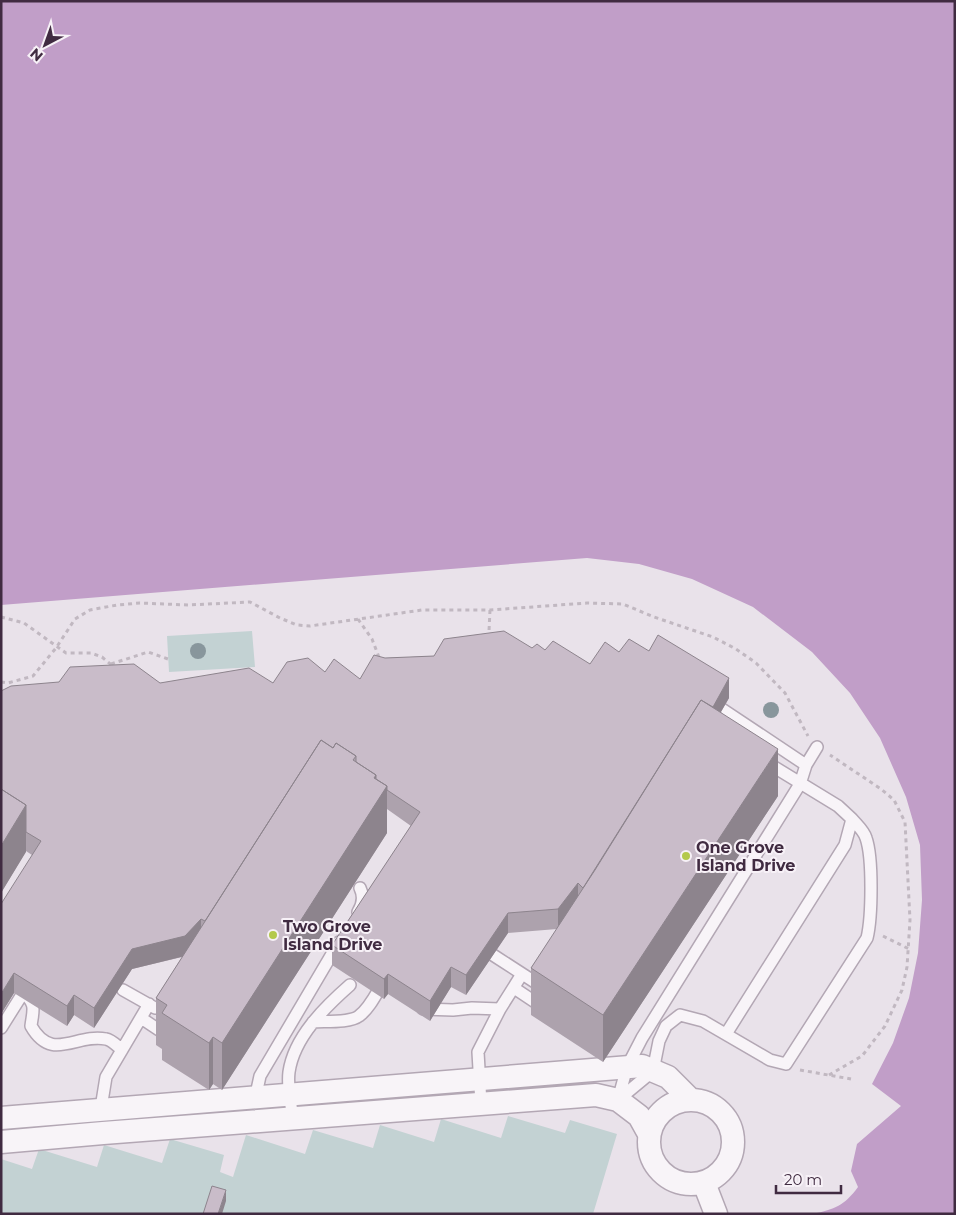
<svg xmlns="http://www.w3.org/2000/svg" width="956" height="1215" font-family="Montserrat,sans-serif">
<rect width="100%" height="100%" fill="#e9e2ea"/>
<path fill="#c3d2d3" d="M 252,631 L 255,667 L 169,672 L 167,636 Z
M 508,1116 L 565,1133 L 570,1120 L 617,1134 L 593,1214 L 1,1214 L 1,1159 L 32,1169 L 39,1149 L 97,1167 L 104,1145 L 162,1163 L 170,1139 L 224,1155 L 220,1172 L 233,1177 L 246,1135 L 305,1154 L 313,1130 L 373,1148 L 380,1125 L 434,1142 L 441,1119 L 501,1138 Z"/>
<path fill="#c19ec8" d="M 1,1 L 955,1 L 955,1214 L 813,1214 C 835,1209 844,1206 858,1187 L 851,1171 L 857,1144 L 901,1106 L 872,1084 L 893,1043 L 909,998 L 918,953 L 922,900 L 920,845 L 906,797 L 880,738 L 850,693 L 812,652 L 753,607 L 692,579 L 639,564 L 587,558 L 1,605 Z"/>
<g fill="none" stroke-linecap="round" stroke-linejoin="round">
<g stroke="#b3a7b4" stroke-width="14">
<path id="service" d="M 806,765 L 817,747
M 358,912 C 363,904 364,896 360,888
M 493,955 L 544,988
M 514,988 L 538,1004
M 123,990 L 155,1008
M 423,1009 L 453,1010 L 472,1008 L 500,1009
M 141,1018 L 159,1030
M 313,1022 C 324,1021 350,1023 359,1016 C 370,1008 377,992 384,981
M 1,1028 L 23,993 C 37,1004 33,1010 31,1026 C 52,1063 76,1033 106,1039 C 112,1040 117,1046 122,1050
M 726,1034 L 845,845 L 852,819 L 838,806 L 766,762
M 255,1099 L 260,1076 L 339,942
M 618,1100 L 653,1071 L 659,1041 L 666,1026 L 680,1015 L 703,1021 L 770,1060 L 786,1064 L 867,938 C 872,917 873,858 866,838 C 864,831 857,825 852,819
M 618,1100 L 627,1067 L 642,1038 L 800,784 L 806,765 L 722,709
M 481,1104 L 478,1052 L 500,1009 L 522,974
M 100,1114 L 106,1077 L 149,1004
M 293,1119 C 291,1104 287,1087 289,1072 C 294,1037 325,1007 350,985"/>
</g>
<g stroke="#b3a7b4" stroke-width="25">
<path id="minor" d="M649 1142a42 42 0 1 1 84 0a42 42 0 1 1-84 0Z
M 1,1118 L 642,1066 L 668,1077 L 691,1100
M 1,1142 L 103,1133 L 596,1095 L 618,1100 L 639,1116 L 649,1134
M 704,1183 L 716,1214"/>
</g>
<path stroke="#c1b8c1" stroke-width="3" stroke-dasharray="4 4" stroke-linecap="butt" d="M 490,610 L 489,631 L 491,636
M 1,617 L 24,623 L 66,653 L 91,653 L 102,657 L 115,668
M 358,619 L 372,639 L 380,660
M 111,664 L 148,652 L 168,659
M 1,682 L 8,683 L 33,676 L 56,648 L 75,619 L 90,610 L 117,605 L 140,603 L 188,605 L 250,602 L 280,618 L 297,625 L 310,626 L 422,610 L 490,610 L 587,603 L 623,604 L 654,617 L 713,637 L 736,649 L 756,663 L 785,693 L 808,736
M 883,936 L 909,949
M 800,1070 L 851,1079
M 829,1075 L 862,1056 L 885,1026 L 902,990 L 907,967 L 910,920 L 905,822 L 894,800 L 881,789 L 830,755"/>
<use href="#service" stroke="#f8f4f8" stroke-width="11"/>
<use href="#minor" stroke="#f8f4f8" stroke-width="22"/>
</g>
<g fill="#88969c">
<circle cx="198" cy="651" r="8"/>
<circle cx="771" cy="710" r="8"/>
</g>
<path fill="#ada2ad" d="M 532,648 L 545,650 L 590,664 L 619,652 L 729,698 L 721,712 L 778,796 L 603,1062 L 531,1015 L 531,968 L 557,929 L 508,933 L 466,995 L 451,987 L 430,1021 L 388,994 L 384,999 L 332,965 L 332,945 L 411,826 L 387,809 L 387,833 L 222,1090 L 213,1084 L 209,1090 L 162,1060 L 162,1049 L 156,1045 L 156,998 L 182,957 L 132,969 L 94,1028 L 74,1015 L 67,1026 L 14,993 L 1,1014 L 32,855 L 26,851 L 1,893 L 1,691 L 160,683 L 273,683 L 325,672 L 360,679 L 385,658 L 434,656 Z"/>
<path fill="#8d848d" d="M 729,678 L 729,698 L 701,746 L 595,917 Z
M 778,749 L 778,796 L 603,1062 L 603,1015 Z
M 376,775 L 387,786 L 387,833 L 222,1090 L 222,1043 Z
M 26,805 L 26,852 L 1,893 L 1,846 Z
M 578,883 L 578,903 L 558,928 L 558,909 Z
M 508,913 L 508,933 L 466,995 L 466,975 Z
M 201,919 L 201,938 L 185,956 L 132,969 L 94,1028 L 94,1008 L 132,949 Z
M 451,967 L 451,987 L 430,1021 L 430,1001 Z
M 14,973 L 14,993 L 1,1014 L 1,994 Z
M 388,974 L 388,994 L 384,999 L 384,979 Z
M 74,995 L 74,1015 L 67,1026 L 67,1006 Z
M 213,1037 L 213,1084 L 209,1090 L 209,1043 Z
M 226,1190 L 226,1201 L 222,1214 L 218,1214 Z"/>
<path fill="#c9bcc9" stroke="#8d848d" d="M 504,631 L 532,648 L 537,644 L 545,650 L 553,641 L 590,664 L 605,642 L 619,652 L 629,639 L 649,651 L 658,635 L 729,678 L 713,707 L 701,700 L 583,888 L 578,883 L 558,909 L 508,913 L 466,975 L 451,967 L 430,1001 L 388,974 L 384,979 L 332,945 L 420,812 L 387,790 L 387,786 L 376,779 L 376,775 L 356,762 L 356,756 L 336,743 L 333,748 L 321,740 L 205,921 L 201,919 L 185,936 L 132,949 L 94,1008 L 74,995 L 67,1006 L 14,973 L 1,994 L 1,904 L 41,841 L 26,832 L 26,805 L 1,789 L 1,691 L 11,686 L 59,682 L 70,667 L 134,664 L 160,683 L 249,668 L 273,683 L 287,662 L 308,658 L 325,672 L 334,659 L 360,679 L 374,655 L 385,658 L 434,656 L 444,639 Z
M 701,700 L 778,749 L 603,1015 L 531,968 L 595,870 Z
M 321,740 L 333,748 L 336,743 L 356,756 L 353,760 L 376,775 L 374,778 L 387,786 L 222,1043 L 213,1037 L 209,1043 L 162,1013 L 167,1005 L 156,998 Z
M 1,789 L 26,805 L 1,846 Z
M 212,1186 L 226,1190 L 218,1214 L 203,1214 Z"/>
<g fill="#b4c94c" stroke="#f7f1f7" stroke-width="2">
<circle cx="686" cy="856" r="5"/>
<circle cx="273" cy="935" r="5"/>
</g>
<g text-anchor="middle" stroke-width="4" stroke-linejoin="round" paint-order="stroke">
<g font-size="16" font-weight="bold" fill="#402b41" stroke="#f7f1f7" text-anchor="start">
<text x="696" y="853">One Grove<tspan x="696" dy="18">Island Drive</tspan></text>
<text x="283" y="932">Two Grove<tspan x="283" dy="18">Island Drive</tspan></text>
</g>
</g>
<rect width="956" height="1215" fill="none" stroke="#402b41" stroke-width="5"/>
<g transform="translate(45 45) rotate(221)" stroke="#f7f1f7" stroke-width="4" paint-order="stroke">
<path d="M0-4L9 19L0 12L-9 19Z" fill="#402b41"/>
<text y="-8" font-size="14" font-weight="bold" text-anchor="middle" fill="#402b41">N</text>
</g>
<path d="M776 1185v8h65v-8" fill="none" stroke="#402b41" stroke-width="2.5"/>
<text x="784" y="1185" font-size="15" fill="#402b41" stroke="#f7f1f7" stroke-width="4" paint-order="stroke">20 m</text>
</svg>
